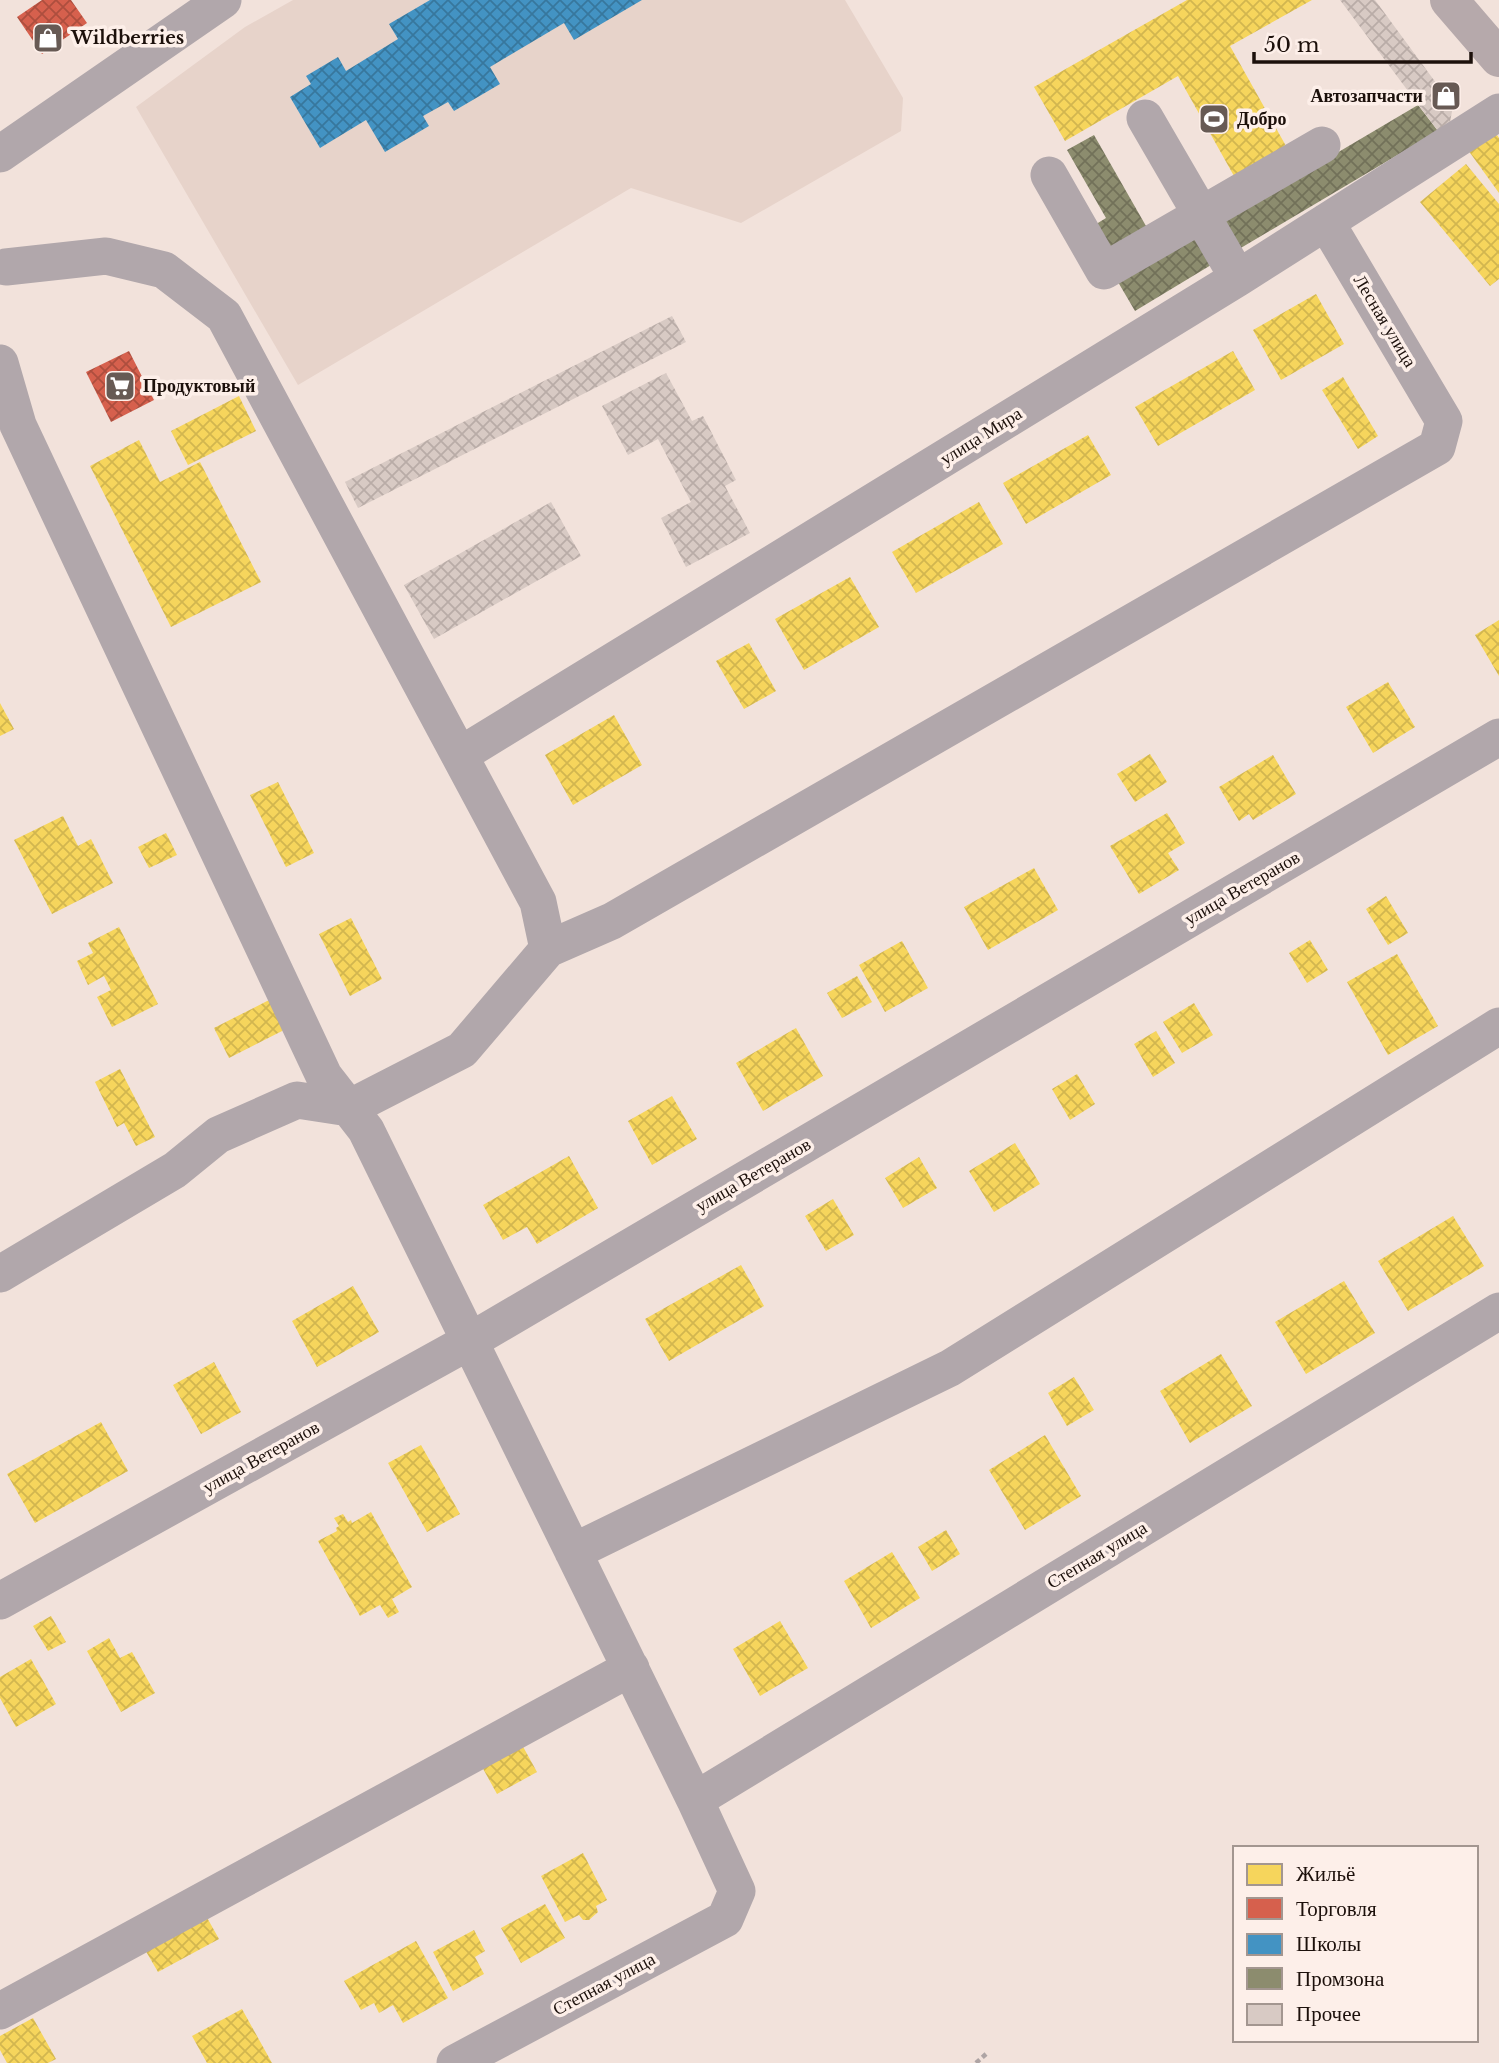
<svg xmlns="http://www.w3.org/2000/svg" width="1499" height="2063" font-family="'Libre Baskerville',serif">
<defs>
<pattern id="homes-cross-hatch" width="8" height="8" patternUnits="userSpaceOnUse" patternTransform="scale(1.75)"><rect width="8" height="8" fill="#f6d55c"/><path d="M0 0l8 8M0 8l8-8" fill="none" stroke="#d2b64f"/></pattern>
<pattern id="shops-cross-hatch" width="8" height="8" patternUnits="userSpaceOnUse" patternTransform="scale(1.75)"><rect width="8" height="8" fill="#d6604d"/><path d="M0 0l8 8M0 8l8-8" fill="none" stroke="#ad4e3e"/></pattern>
<pattern id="schools-cross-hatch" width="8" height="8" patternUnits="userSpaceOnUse" patternTransform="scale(1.75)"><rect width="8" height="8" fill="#4393c3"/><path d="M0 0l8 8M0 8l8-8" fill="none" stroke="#37779d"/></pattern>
<pattern id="industry-cross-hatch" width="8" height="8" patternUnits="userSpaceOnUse" patternTransform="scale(1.75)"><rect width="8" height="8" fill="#8c8c6e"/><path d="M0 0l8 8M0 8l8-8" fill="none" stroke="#727159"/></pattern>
<pattern id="building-cross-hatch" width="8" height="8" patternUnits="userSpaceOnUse" patternTransform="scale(1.75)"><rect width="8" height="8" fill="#d8cac4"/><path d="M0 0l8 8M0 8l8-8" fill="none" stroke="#b9aca7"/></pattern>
</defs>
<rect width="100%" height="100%" fill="#f2e2db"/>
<path fill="#e7d3ca" d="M 293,0 L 845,0 L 903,98 L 901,131 L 741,223 L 631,188 L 298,385 L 136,107 L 245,27 Z"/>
<path fill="url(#homes-cross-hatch)" d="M 1187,0 L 1312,0 L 1230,46 L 1286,146 L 1234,176 L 1178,76 L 1065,141 L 1034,87 Z
M 1495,132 L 1499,138 L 1499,193 L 1468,150 Z
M 1466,164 L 1499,204 L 1499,279 L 1490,286 L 1420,202 Z
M 1316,294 L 1344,344 L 1281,380 L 1253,330 Z
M 1233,351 L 1255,390 L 1158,446 L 1135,407 Z
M 1343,377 L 1378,436 L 1358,449 L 1322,390 Z
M 239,396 L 256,431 L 188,465 L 171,431 Z
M 1088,435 L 1111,475 L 1026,524 L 1003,483 Z
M 139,440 L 160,482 L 200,462 L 261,582 L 171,627 L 90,466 Z
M 979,502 L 1003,544 L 916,593 L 892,552 Z
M 850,577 L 879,627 L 804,670 L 775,619 Z
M 1499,620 L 1499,676 L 1475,635 Z
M 749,643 L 776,691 L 744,709 L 716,661 Z
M 1388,682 L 1415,727 L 1373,753 L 1346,707 Z
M 0,703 L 14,729 L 0,736 Z
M 614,715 L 642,765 L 573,805 L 545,755 Z
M 1150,754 L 1167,782 L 1135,802 L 1117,774 Z
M 1273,755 L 1296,794 L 1253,820 L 1249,814 L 1239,821 L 1219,787 Z
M 278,782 L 314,853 L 286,867 L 250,795 Z
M 1167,813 L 1185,843 L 1168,853 L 1179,870 L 1139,894 L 1110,846 Z
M 63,816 L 78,846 L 91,839 L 113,883 L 52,914 L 14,840 Z
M 166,833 L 177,855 L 149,868 L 138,847 Z
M 1034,868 L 1058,910 L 988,950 L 964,907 Z
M 1386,896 L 1408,933 L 1388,945 L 1366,909 Z
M 351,918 L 382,979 L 350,996 L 319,934 Z
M 119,927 L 158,1004 L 112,1027 L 97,997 L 111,990 L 104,976 L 88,985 L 77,961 L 93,953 L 88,943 Z
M 1310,940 L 1328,970 L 1307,983 L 1289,953 Z
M 902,941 L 928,988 L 885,1012 L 859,965 Z
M 1397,954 L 1438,1026 L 1388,1055 L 1347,982 Z
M 857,976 L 872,1002 L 842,1018 L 827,993 Z
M 271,999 L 286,1029 L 229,1058 L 214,1028 Z
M 1194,1003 L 1213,1035 L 1182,1053 L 1163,1022 Z
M 796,1028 L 823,1076 L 763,1111 L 736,1063 Z
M 1156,1031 L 1175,1063 L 1153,1077 L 1134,1044 Z
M 120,1069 L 155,1137 L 136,1146 L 124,1123 L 117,1127 L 95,1082 Z
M 1077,1074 L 1095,1104 L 1070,1120 L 1052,1089 Z
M 672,1096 L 697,1139 L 652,1165 L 628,1121 Z
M 1015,1143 L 1040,1184 L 994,1212 L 969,1171 Z
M 569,1156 L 598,1208 L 537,1244 L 527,1227 L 503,1240 L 483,1205 Z
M 919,1157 L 937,1188 L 903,1208 L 885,1178 Z
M 833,1199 L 854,1235 L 826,1251 L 805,1216 Z
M 1453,1216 L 1484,1266 L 1408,1311 L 1378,1261 Z
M 741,1265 L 764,1306 L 669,1361 L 645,1319 Z
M 1344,1281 L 1375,1333 L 1306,1374 L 1275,1322 Z
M 353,1286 L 379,1332 L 317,1367 L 292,1321 Z
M 1221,1354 L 1252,1406 L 1190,1443 L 1160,1391 Z
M 214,1362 L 241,1412 L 201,1434 L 173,1385 Z
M 1074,1377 L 1094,1410 L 1067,1426 L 1048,1393 Z
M 101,1422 L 128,1471 L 35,1523 L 7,1474 Z
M 1045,1435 L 1081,1496 L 1025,1530 L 989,1470 Z
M 421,1445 L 460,1514 L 427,1532 L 388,1463 Z
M 371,1512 L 412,1587 L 392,1599 L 399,1612 L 388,1618 L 380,1605 L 360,1616 L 318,1541 L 337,1531 L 336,1528 L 339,1526 L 334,1518 L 343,1514 L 348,1522 L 351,1520 L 352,1523 Z
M 946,1530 L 960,1554 L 932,1571 L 918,1547 Z
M 892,1552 L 920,1598 L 871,1628 L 844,1581 Z
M 51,1616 L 66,1642 L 48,1651 L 33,1626 Z
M 780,1621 L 808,1668 L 760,1696 L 733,1649 Z
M 109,1638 L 120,1658 L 132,1652 L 155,1693 L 121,1712 L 87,1651 Z
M 31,1659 L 56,1704 L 16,1727 L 0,1698 L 0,1677 Z
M 521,1743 L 537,1772 L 497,1794 L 481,1765 Z
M 583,1853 L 607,1900 L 596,1906 L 598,1912 L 589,1920 L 583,1920 L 579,1915 L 565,1922 L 541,1876 Z
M 545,1904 L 565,1938 L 521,1963 L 501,1928 Z
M 205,1914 L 219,1939 L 158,1972 L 144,1948 Z
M 474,1930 L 485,1951 L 475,1957 L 484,1974 L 453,1991 L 433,1952 Z
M 416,1941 L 448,1998 L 403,2023 L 393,2005 L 379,2013 L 374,2003 L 361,2010 L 344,1981 Z
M 242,2009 L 272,2063 L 207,2063 L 192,2036 Z
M 33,2018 L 56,2059 L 48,2063 L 7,2063 L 0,2050 L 0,2036 Z"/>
<path fill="url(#shops-cross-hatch)" d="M 42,0 L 71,0 L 87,23 L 42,54 L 17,17 Z
M 129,351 L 154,400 L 111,422 L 86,372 Z"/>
<path fill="url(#schools-cross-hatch)" d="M 430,0 L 642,0 L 574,40 L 564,23 L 490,67 L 500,84 L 454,111 L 448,102 L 423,116 L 429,126 L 385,152 L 366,120 L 320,148 L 290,97 L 311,84 L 306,76 L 338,57 L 346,71 L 398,39 L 389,24 Z"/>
<path fill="url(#industry-cross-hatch)" d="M 1418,105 L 1438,131 L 1234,252 L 1217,224 Z
M 1094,135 L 1150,233 L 1110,255 L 1093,226 L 1106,218 L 1067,150 Z
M 1199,234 L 1216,262 L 1135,311 L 1118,282 Z"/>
<path fill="url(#building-cross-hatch)" d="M 1340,0 L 1375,0 L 1453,106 L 1450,122 L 1438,131 Z
M 672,316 L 686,342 L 358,508 L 345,482 Z
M 666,373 L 692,421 L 703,416 L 736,480 L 725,486 L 750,533 L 686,567 L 661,518 L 691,502 L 658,439 L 628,455 L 602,406 Z
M 551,502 L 581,556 L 434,639 L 404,585 Z"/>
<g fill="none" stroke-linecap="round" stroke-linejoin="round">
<path stroke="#aea4a4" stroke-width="4.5" stroke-dasharray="5 3.5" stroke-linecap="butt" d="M 976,2063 L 986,2054"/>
<path stroke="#b1a7ab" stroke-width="37" d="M 1145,118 L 1238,278
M 0,154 L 223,0
M 1049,175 L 1104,271 L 1322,145
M 6,267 L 106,256 L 164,270 L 224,316 L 538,902 L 548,949
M 0,363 L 18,425 L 324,1076 L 366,1130 L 695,1800 L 737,1891 L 725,1919 L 455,2063
M 460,755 L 1238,278 L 1499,112
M 0,1274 L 175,1170 L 218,1135 L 297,1100 L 349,1108 L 462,1050 L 548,949 L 612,921 L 1437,447 L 1444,421 L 1326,222
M 573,1552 L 950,1368 L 1499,1026
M 0,1601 L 470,1341 L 1499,737
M 695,1800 L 1499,1311
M 0,2011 L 631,1668"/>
<path stroke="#b6a9ab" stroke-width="38" d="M 1449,0 L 1499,58"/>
</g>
<defs>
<g id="shop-square" transform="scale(1.575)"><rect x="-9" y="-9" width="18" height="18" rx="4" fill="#675a54" stroke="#fdefe9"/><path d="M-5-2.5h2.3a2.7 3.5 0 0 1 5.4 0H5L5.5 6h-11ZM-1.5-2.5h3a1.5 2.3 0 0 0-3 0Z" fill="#fff"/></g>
<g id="stadium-square" transform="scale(1.575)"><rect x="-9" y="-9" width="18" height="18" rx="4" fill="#675a54" stroke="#fdefe9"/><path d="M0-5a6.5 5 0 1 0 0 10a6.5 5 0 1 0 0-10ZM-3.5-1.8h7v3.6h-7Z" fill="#fff"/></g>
<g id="supermarket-square" transform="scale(1.575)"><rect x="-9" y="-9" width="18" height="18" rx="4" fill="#675a54" stroke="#fdefe9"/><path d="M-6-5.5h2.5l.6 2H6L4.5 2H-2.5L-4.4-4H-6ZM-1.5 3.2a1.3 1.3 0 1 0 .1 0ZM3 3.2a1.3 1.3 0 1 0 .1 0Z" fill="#fff"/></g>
</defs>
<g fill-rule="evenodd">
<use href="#shop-square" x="48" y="38"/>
<use href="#shop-square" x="1446" y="96"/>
<use href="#stadium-square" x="1214" y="119"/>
<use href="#supermarket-square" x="120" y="386"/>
</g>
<g text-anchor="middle" stroke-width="7" stroke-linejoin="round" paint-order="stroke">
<g font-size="18" font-weight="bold" fill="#1c100b" stroke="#fdefe9" text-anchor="start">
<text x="71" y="44">Wildberries</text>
<text x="1423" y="102" text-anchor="end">Автозапчасти</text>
<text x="1237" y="125">Добро</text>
<text x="143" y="392">Продуктовый</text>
</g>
<g font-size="18" fill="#1c100b" stroke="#fdefe9">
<text transform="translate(1385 321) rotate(59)" y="6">Лесная улица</text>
<text transform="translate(981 436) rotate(-32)" y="6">улица Мира</text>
<text transform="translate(1242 888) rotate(-30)" y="6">улица Ветеранов</text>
<text transform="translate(753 1175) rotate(-30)" y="6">улица Ветеранов</text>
<text transform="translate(261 1457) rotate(-29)" y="6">улица Ветеранов</text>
<text transform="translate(1097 1555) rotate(-31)" y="6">Степная улица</text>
<text transform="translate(604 1984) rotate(-28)" y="6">Степная улица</text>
</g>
</g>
<rect x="1233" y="1846" width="245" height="196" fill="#fdefe9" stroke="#a39690" stroke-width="2"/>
<rect x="1247" y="1864" width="35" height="21" fill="#f6d55c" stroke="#a39690" stroke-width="2"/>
<text x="1296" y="1881" font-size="21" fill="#1c100b">Жильё</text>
<rect x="1247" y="1898" width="35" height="21" fill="#d6604d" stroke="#a39690" stroke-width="2"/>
<text x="1296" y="1916" font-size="21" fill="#1c100b">Торговля</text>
<rect x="1247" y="1934" width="35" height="21" fill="#4393c3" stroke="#a39690" stroke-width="2"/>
<text x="1296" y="1951" font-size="21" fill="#1c100b">Школы</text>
<rect x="1247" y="1968" width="35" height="21" fill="#8c8c6e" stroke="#a39690" stroke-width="2"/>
<text x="1296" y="1986" font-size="21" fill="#1c100b">Промзона</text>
<rect x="1247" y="2004" width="35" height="21" fill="#d8cac4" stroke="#a39690" stroke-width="2"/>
<text x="1296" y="2021" font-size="21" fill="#1c100b">Прочее</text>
<path d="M1254 52v10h217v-10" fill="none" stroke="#1c100b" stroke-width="3.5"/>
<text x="1264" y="52" font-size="21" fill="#1c100b" stroke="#fdefe9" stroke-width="5" paint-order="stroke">50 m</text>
</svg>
